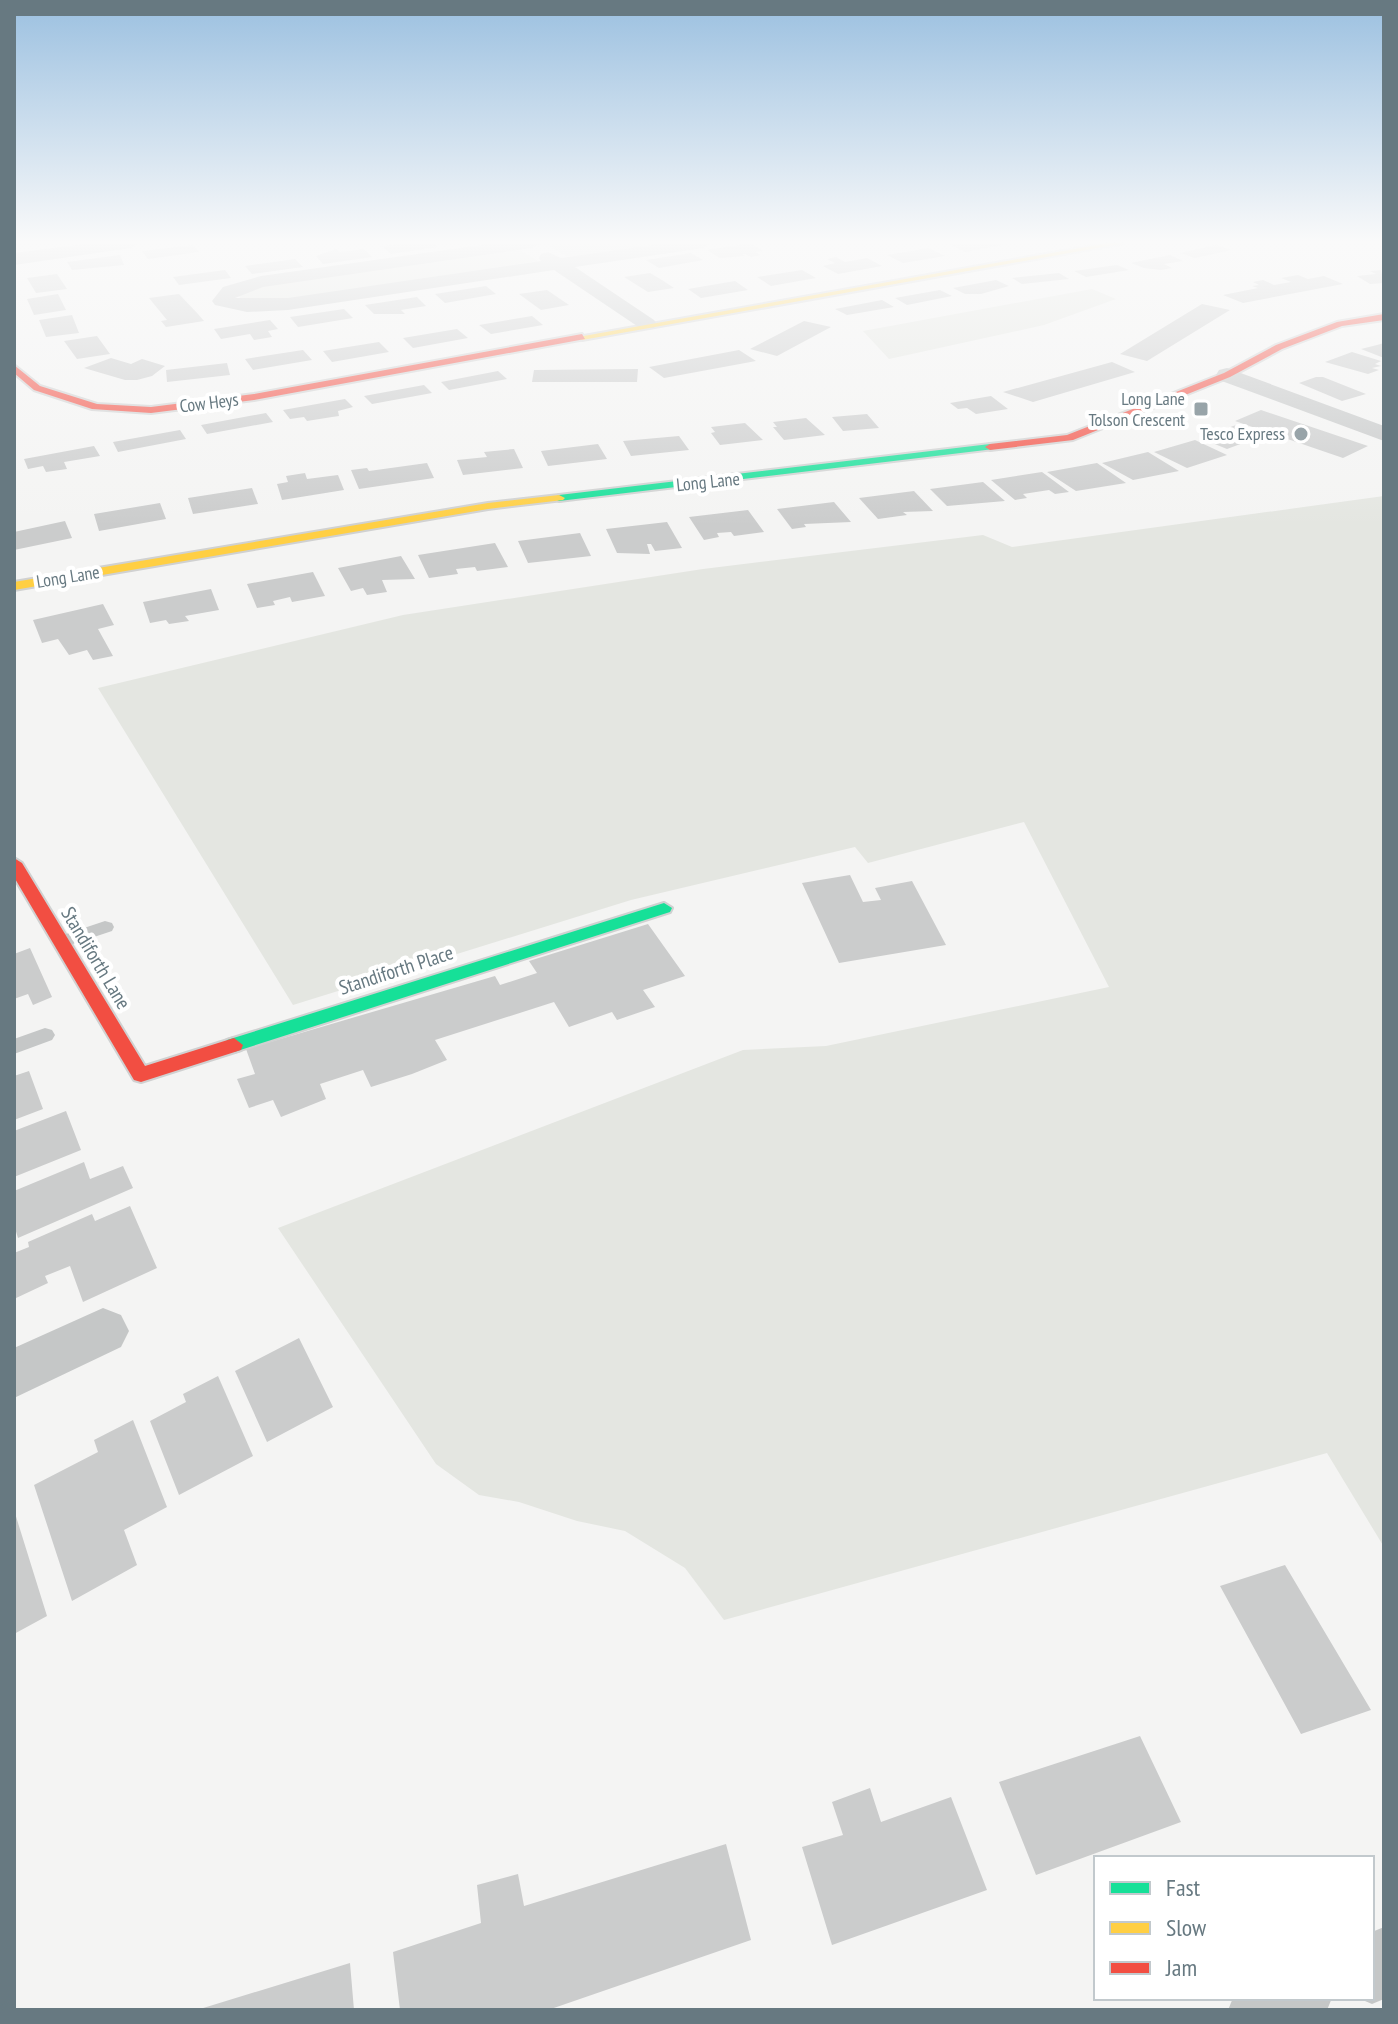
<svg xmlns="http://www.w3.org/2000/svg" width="1398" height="2024" font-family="'PT Sans Narrow',sans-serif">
<rect width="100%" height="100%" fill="#f4f4f3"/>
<path fill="#e4e6e1" d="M 555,243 L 667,243 L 579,257 L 566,256 L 549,246 Z
M 512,249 L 520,250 L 538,261 L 270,302 L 241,299 L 239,296 L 260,286 Z
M 1092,289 L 1116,299 L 1044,325 L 889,359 L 863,331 Z
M 1384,496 L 1384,1547 L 1327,1453 L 724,1620 L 685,1568 L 625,1531 L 577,1521 L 519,1502 L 479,1495 L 436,1464 L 278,1228 L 743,1050 L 826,1046 L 1109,987 L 1024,822 L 868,863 L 855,847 L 631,900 L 293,1005 L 98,688 L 403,615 L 703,569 L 983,535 L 1012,547 Z"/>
<path fill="#cbcccc" d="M 405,243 L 433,243 L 438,247 L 391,254 L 382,246 Z
M 750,243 L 763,251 L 755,252 L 761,255 L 751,257 L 745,254 L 742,254 L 745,256 L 720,258 L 707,250 Z
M 957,243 L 1007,243 L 1007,244 L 965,252 L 949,244 Z
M 193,245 L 199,252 L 148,259 L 142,251 Z
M 1216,245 L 1231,250 L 1195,258 L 1180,253 Z
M 929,248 L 945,256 L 903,263 L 887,255 Z
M 336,249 L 340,252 L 364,249 L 372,257 L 323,264 L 316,256 Z
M 691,253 L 703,260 L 659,268 L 646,260 Z
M 120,255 L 124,265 L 72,270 L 67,262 Z
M 1170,255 L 1183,261 L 1164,264 L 1172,268 L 1161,270 L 1144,268 L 1131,263 Z
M 836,257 L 845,262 L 867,258 L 882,266 L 838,274 L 823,266 L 835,263 L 827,259 Z
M 295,259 L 303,267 L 252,274 L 245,266 Z
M 1117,265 L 1129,270 L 1086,277 L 1074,271 Z
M 225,270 L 231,278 L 179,285 L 173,277 Z
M 802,270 L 816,278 L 771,286 L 757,277 Z
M 1381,270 L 1384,283 L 1370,284 L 1357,276 L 1376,274 L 1370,271 Z
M 650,273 L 662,280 L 674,288 L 648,292 L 624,277 Z
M 1059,273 L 1069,279 L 1022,284 L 1012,278 Z
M 57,274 L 67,289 L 36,293 L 27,278 Z
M 1298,275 L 1308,279 L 1324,276 L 1343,284 L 1243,303 L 1223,295 L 1258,288 L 1252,286 L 1259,285 L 1253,282 L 1263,280 L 1274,285 L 1291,282 L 1281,278 Z
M 996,280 L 1009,286 L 981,294 L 965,294 L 953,288 Z
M 735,281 L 748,290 L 701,298 L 688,289 Z
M 486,286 L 496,294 L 445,303 L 435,294 Z
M 547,290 L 569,305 L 541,310 L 519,294 Z
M 940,290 L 952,296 L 907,305 L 895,298 Z
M 58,294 L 66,310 L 34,315 L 27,299 Z
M 179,294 L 198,314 L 204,321 L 166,327 L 161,321 L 167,320 L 149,298 Z
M 417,297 L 426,306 L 401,310 L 405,314 L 374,314 L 365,305 Z
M 882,300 L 894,307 L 847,315 L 835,309 Z
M 1202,304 L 1230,310 L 1147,361 L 1120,354 Z
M 344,309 L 353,318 L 298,327 L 290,317 Z
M 72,315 L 79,333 L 46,337 L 39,320 Z
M 532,316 L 543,325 L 491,334 L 479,325 Z
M 270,320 L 278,329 L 268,331 L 272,337 L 254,340 L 250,334 L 221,339 L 214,329 Z
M 804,321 L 831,327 L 777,356 L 750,349 Z
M 457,329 L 468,338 L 413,348 L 403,338 Z
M 97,336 L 110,354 L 77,359 L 64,341 Z
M 379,342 L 389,352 L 332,362 L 323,351 Z
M 1384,343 L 1384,358 L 1361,349 L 1377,345 Z
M 303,350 L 312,360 L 253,370 L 245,359 Z
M 739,350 L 756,361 L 664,378 L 649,367 Z
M 1352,352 L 1381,361 L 1375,364 L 1381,366 L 1372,368 L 1379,370 L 1368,374 L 1325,362 Z
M 111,358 L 131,364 L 142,359 L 165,366 L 152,376 L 137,380 L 125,380 L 84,368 Z
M 1112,362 L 1135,372 L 1033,402 L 1003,392 Z
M 227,363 L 230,375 L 167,382 L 166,370 Z
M 638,369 L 637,382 L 532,382 L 534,370 Z
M 498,371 L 507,379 L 449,390 L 441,382 Z
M 1316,377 L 1323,377 L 1366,394 L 1342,401 L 1299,383 Z
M 424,385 L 432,393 L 372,404 L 364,396 Z
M 991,396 L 1008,409 L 976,414 L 967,408 L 958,409 L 950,403 Z
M 345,399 L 353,407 L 338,411 L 339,416 L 332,417 L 307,421 L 304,417 L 290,419 L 283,410 Z
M 1261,410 L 1368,446 L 1343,458 L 1235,421 Z
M 266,413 L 273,422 L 207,434 L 201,425 Z
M 867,414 L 879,428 L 843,431 L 832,417 Z
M 806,418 L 825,435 L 784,440 L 773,427 L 777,427 L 773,422 Z
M 745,423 L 763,440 L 720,445 L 711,433 L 715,432 L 711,427 Z
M 1236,425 L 1262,436 L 1227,449 L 1200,438 Z
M 180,430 L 186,439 L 118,452 L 113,442 Z
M 679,436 L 689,450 L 631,456 L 623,441 Z
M 1195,440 L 1227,455 L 1187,468 L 1154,452 Z
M 598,444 L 607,459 L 548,466 L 541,451 Z
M 94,446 L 100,456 L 64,462 L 67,469 L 46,472 L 43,466 L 28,469 L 24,459 Z
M 514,449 L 523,468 L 463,475 L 457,460 L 487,457 L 484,452 Z
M 1148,452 L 1179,471 L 1133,480 L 1102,463 Z
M 427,463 L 434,478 L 359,489 L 351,470 L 367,468 L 369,471 Z
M 1097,463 L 1126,483 L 1076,491 L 1047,472 Z
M 1042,472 L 1069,492 L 1055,494 L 1049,490 L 1023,494 L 1027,498 L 1015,500 L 991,480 Z
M 305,473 L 307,479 L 338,475 L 344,490 L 282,500 L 277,484 L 288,482 L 286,476 Z
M 983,482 L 1005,501 L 947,506 L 930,489 Z
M 252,488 L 258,504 L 193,514 L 188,498 Z
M 914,491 L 933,511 L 903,512 L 907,515 L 878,519 L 859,498 Z
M 834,502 L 851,522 L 804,524 L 806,527 L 792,529 L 777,509 Z
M 160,503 L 166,519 L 99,531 L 94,514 Z
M 748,510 L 764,532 L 734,536 L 731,532 L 717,533 L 719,537 L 704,540 L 689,517 Z
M 65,521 L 72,538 L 14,550 L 14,532 Z
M 667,522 L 682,548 L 655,551 L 651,544 L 647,544 L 650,554 L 617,553 L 606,529 Z
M 580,533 L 591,556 L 528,563 L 518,541 Z
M 495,543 L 508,567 L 477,571 L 475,567 L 456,569 L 458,574 L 429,578 L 418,555 Z
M 401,556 L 415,579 L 382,580 L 387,592 L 367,595 L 363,588 L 351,591 L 338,568 Z
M 313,572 L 325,596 L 292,602 L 290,597 L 273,601 L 275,605 L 257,608 L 247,584 Z
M 211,589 L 219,610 L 185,616 L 189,621 L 169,624 L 166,620 L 150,623 L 143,602 Z
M 103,604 L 114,625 L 98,629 L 113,656 L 93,660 L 87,650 L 69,655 L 58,639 L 42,643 L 33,620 Z
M 850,875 L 863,902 L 881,900 L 875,888 L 912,881 L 946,945 L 839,963 L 802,883 Z
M 648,924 L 685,976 L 643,990 L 655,1007 L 617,1020 L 612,1012 L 569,1027 L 554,1002 L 435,1040 L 447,1060 L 412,1074 L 371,1087 L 363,1070 L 320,1084 L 326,1099 L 281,1117 L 273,1100 L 249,1108 L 237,1079 L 255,1074 L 246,1049 L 495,976 L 500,985 L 537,973 L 529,961 Z
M 30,948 L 52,997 L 33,1005 L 28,994 L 14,999 L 14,954 Z
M 29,1071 L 43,1109 L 14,1120 L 14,1076 Z
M 66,1111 L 81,1150 L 14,1177 L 14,1131 Z
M 84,1162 L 90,1179 L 123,1166 L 133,1188 L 18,1238 L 14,1225 L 14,1191 Z
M 130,1206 L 157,1268 L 83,1302 L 70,1266 L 45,1276 L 48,1283 L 14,1299 L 14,1253 L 29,1247 L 28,1242 L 92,1214 L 95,1221 Z
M 299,1338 L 333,1407 L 267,1442 L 235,1371 Z
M 218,1376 L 253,1456 L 179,1495 L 150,1421 L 186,1402 L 183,1394 Z
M 133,1420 L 167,1507 L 124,1530 L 137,1565 L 72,1601 L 34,1485 L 98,1452 L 94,1440 Z
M 14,1510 L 47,1616 L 14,1634 Z
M 1285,1565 L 1371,1710 L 1301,1734 L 1220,1586 Z
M 1140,1736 L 1181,1822 L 1036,1875 L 999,1782 Z
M 870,1788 L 881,1822 L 951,1797 L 987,1890 L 832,1945 L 802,1847 L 843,1835 L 832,1802 Z
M 726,1844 L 751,1940 L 548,2010 L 400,2010 L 393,1952 L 481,1923 L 477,1885 L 518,1874 L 524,1906 Z
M 350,1963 L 354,2010 L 200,2010 L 200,2009 Z"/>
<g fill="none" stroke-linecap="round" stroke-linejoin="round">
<g stroke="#d0d1d1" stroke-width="4">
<path id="fast" d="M 990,444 L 994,445 L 994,449 L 559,501 L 553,498 L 559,495 Z
M 664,903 L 672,908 L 670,912 L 234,1052 L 225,1045 L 227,1040 Z"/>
</g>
<g stroke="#d0d1d1" stroke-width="4">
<path id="slow" d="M 1108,243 L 1125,243 L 582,340 L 578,337 Z
M 559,495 L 565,498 L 563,500 L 488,509 L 14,590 L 14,582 L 488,503 Z"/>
</g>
<g stroke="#d0d1d1" stroke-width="4">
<path id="jam" d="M 1384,314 L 1384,320 L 1342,326 L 1282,349 L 1230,377 L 1073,440 L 990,450 L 985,447 L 990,444 L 1067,435 L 1224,373 L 1276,345 L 1337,322 Z
M 582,334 L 585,339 L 254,400 L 151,413 L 92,409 L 34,390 L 14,373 L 14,365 L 40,386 L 97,404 L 151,407 L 254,394 Z
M 14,858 L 22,863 L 145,1066 L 234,1038 L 243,1045 L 241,1050 L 141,1082 L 134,1080 L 14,877 Z"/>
</g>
<path fill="#c5c7c7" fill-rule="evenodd" d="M 105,921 L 112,923 L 114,927 L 112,931 L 61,948 L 52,942 L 54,938 Z
M 45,1028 L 52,1030 L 55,1035 L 52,1040 L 14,1054 L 14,1039 Z"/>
<path fill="#c5c7c7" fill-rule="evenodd" d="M 92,243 L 140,243 L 131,248 L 14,265 L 14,253 Z
M 495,243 L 541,243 L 532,248 L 263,287 L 235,298 L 288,298 L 541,261 L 539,258 L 541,254 L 548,252 L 561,258 L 667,243 L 712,243 L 703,248 L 575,267 L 654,320 L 657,324 L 654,328 L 640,328 L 554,270 L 288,310 L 247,312 L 215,305 L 212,301 L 223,287 L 261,276 Z
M 1227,368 L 1384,426 L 1384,441 L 1219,380 L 1216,375 L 1219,370 Z
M 103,1308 L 121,1315 L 129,1331 L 121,1347 L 14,1398 L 14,1348 Z
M 1384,1927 L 1384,1999 L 1372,2004 L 1358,1998 L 1372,1998 L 1372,1932 Z
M 1233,1998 L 1332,1998 L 1327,2010 L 1228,2010 Z"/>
<use href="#fast" fill="#16e098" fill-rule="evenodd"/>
<use href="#slow" fill="#ffcf43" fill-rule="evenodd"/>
<use href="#jam" fill="#f24e42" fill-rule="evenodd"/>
</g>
<linearGradient id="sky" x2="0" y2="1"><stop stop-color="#9bc0e0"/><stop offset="0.46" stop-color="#fafafa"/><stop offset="1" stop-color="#fafafa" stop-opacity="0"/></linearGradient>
<rect width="1398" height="526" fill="url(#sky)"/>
<g fill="#98a4a9" stroke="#fff" stroke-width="3">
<rect x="1193" y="401" width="16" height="16" rx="4"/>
<circle cx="1301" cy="434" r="8"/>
</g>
<g text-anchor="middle" stroke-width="8" stroke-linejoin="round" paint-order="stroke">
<g font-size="18" fill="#677981" stroke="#fff" text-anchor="end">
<text x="1185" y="405">Long Lane<tspan x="1185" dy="21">Tolson Crescent</tspan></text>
<text x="1285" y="440">Tesco Express</text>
</g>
<g font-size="18" fill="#677981" stroke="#fff">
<text transform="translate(209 403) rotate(-7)" y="6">Cow Heys</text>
<text transform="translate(708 482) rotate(-6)" y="6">Long Lane</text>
<text transform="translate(68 577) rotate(-9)" y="6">Long Lane</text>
</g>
<g font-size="20" fill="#677981" stroke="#fff">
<text transform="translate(96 958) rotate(59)" y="7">Standiforth Lane</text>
<text transform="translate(396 970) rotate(-18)" y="7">Standiforth Place</text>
</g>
</g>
<rect width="1398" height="2024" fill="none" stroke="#677981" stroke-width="32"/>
<rect x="1094" y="1856" width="280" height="144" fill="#ffffff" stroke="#c2c9cd" stroke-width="2"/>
<rect x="1110" y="1882" width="40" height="12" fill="#16e098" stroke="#c2c9cd" stroke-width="2"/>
<text x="1166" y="1896" font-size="24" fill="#677981">Fast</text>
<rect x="1110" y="1922" width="40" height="12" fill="#ffcf43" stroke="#c2c9cd" stroke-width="2"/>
<text x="1166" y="1936" font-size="24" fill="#677981">Slow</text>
<rect x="1110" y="1962" width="40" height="12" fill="#f24e42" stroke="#c2c9cd" stroke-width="2"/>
<text x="1166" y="1976" font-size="24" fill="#677981">Jam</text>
</svg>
